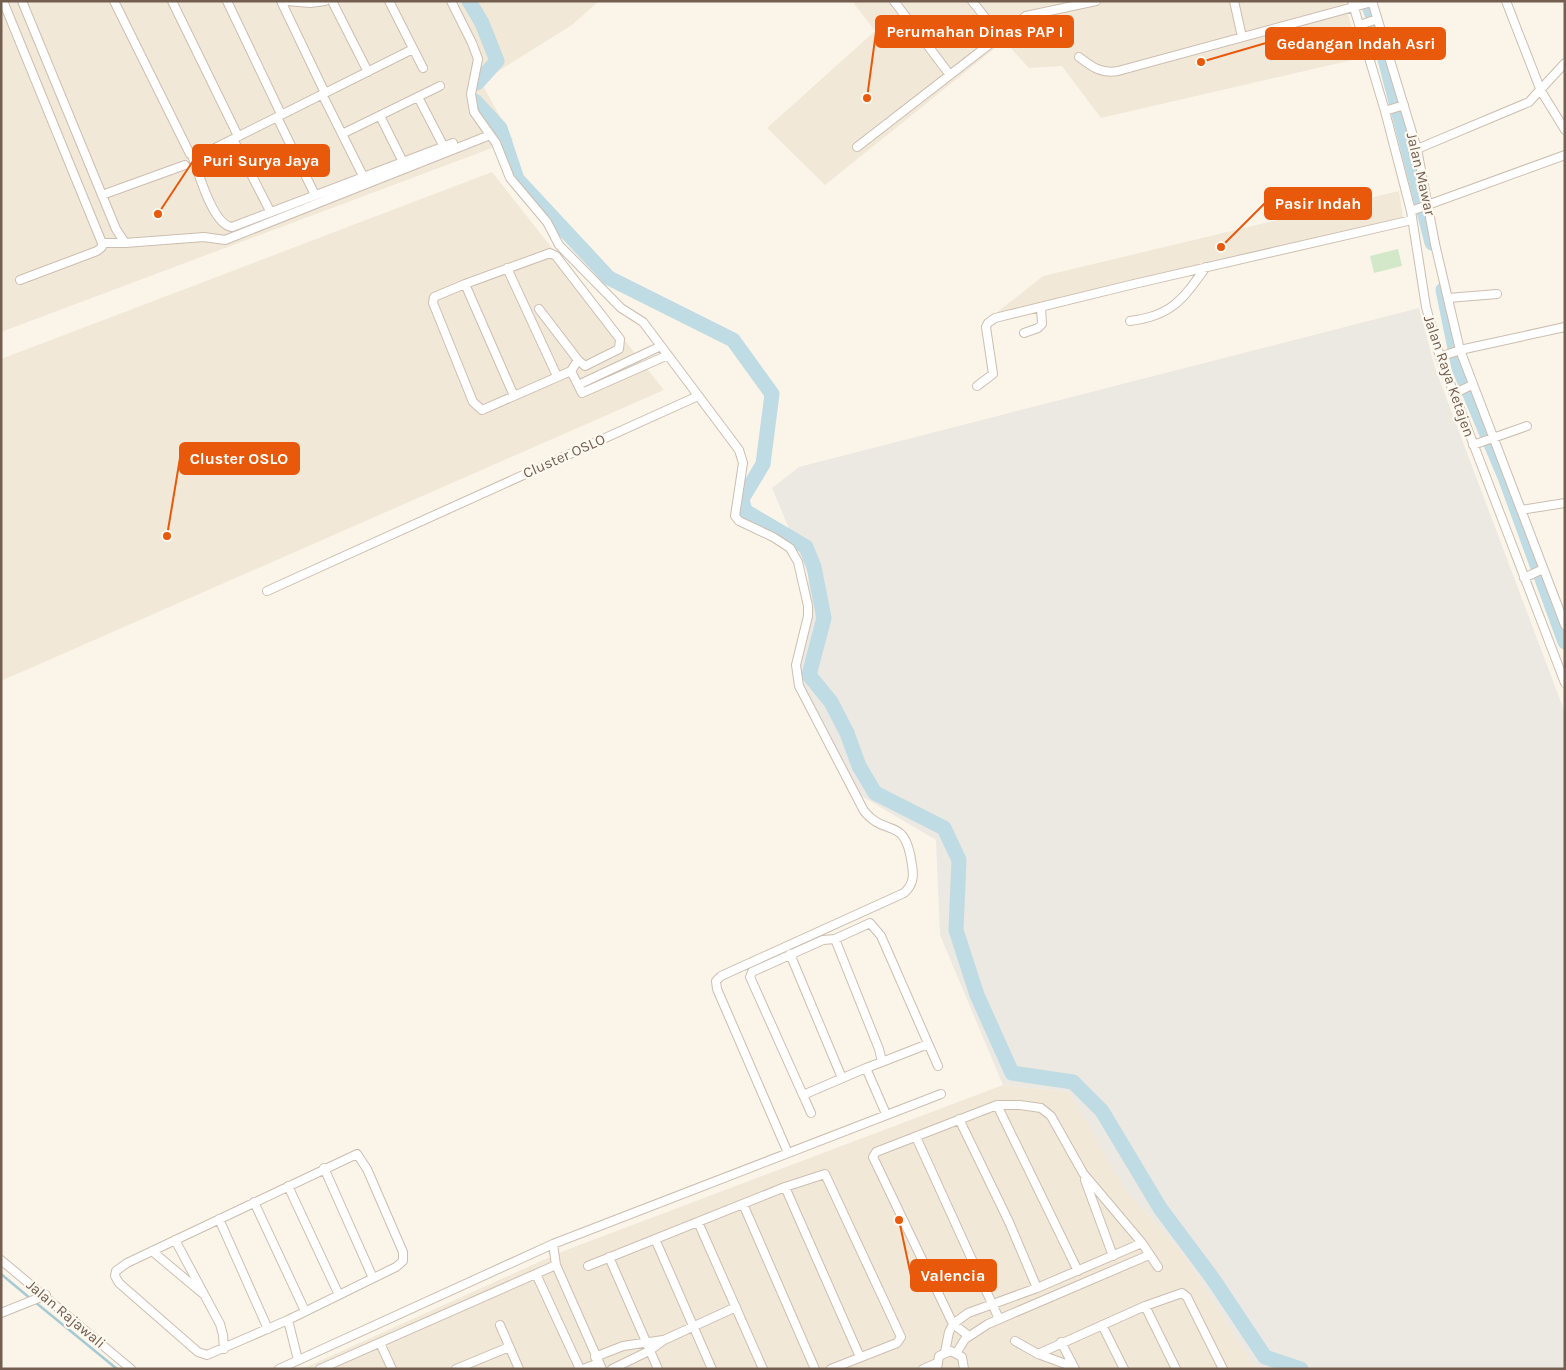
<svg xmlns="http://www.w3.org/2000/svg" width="1566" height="1370" font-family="Karla,sans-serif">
<rect width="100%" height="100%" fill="#fbf5e9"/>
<path fill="#f2e8d8" d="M 1,1 L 599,1 L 572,25 L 481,82 L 513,140 L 1,332 Z
M 852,1 L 1344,1 L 1361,58 L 1101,118 L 1062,66 L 1029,68 L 1004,41 L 825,185 L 767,128 L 875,31 Z
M 492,172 L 664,390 L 1,681 L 1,359 Z
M 1399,191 L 1403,218 L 995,314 L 1043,276 Z
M 1003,1085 L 1069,1092 L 1124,1188 L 1184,1255 L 1253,1365 L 1270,1369 L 302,1369 L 561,1252 Z"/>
<path fill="#ece8e2" d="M 1419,308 L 1435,368 L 1565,713 L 1565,1369 L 1270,1369 L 1253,1365 L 1184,1255 L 1124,1188 L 1069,1092 L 1003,1085 L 940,935 L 936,840 L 853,791 L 794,680 L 809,576 L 772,488 L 799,467 Z"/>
<path fill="#d3e8c9" d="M 1398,249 L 1402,266 L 1374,273 L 1370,256 Z"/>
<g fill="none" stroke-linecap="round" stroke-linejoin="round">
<path stroke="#a6cad4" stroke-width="2.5" d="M 1,1274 L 31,1299
M 35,1302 L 117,1369"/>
<path stroke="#bfdbe3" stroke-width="15" d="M 469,1 L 482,23 L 497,61 L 477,83
M 1367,1 L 1377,28 L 1432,243
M 475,101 L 500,128 L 517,179 L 609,278 L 733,340 L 772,394 L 763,464 L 742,499 L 745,511 L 806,547 L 814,567 L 824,618 L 809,675 L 831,702 L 847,733 L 859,766 L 875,793 L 944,828 L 959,860 L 956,930 L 977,995 L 1012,1073 L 1073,1082 L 1102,1111 L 1160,1208 L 1213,1279 L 1265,1357 L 1301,1369
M 1443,290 L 1459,368 L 1505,477 L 1565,642"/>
<g stroke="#ccbeb0" stroke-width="10">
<path id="minor" d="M 3,1 L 102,243 L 102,247 L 97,251 L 20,280
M 22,1 L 116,229 L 125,243 L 204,237 L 225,240 L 490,135
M 114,1 L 190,154 L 195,158 L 413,49
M 172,1 L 238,136
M 227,1 L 281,114
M 281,1 L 325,93
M 287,1 L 310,3 L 325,1
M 332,1 L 368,72
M 389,1 L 423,68
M 451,1 L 472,43 L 478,59 L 471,94 L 474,112 L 496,143 L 510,178 L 547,222 L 559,245 L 621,308 L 643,322 L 739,450 L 743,463 L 735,516 L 739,521 L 773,537 L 790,548 L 798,562 L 808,606 L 808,616 L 796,665 L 799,686 L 864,811 C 887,839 905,814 912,865 C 914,877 913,885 904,893 L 721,976 L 716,981 L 717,989 L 788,1153
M 894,1 L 950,75
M 972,1 L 1000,36
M 1234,1 L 1242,37
M 1352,1 L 1385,111 L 1411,211 L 1426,307 L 1440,357 L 1565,683
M 1372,1 L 1417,149 L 1435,244 L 1460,350 L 1565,625
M 1506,1 L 1541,91 L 1565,130
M 1360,25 L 1377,19
M 1079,57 C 1092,67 1101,74 1118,71 L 1372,2
M 1370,57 L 1388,50
M 322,94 L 363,176
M 418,97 L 444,147
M 1385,111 L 1404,105
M 380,116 L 403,162
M 277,117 L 315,195
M 342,134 L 440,86
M 233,139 L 270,211
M 857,147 L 1026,16 L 1096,1
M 1417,149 L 1529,102 L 1565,63
M 193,158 C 199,174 213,225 232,227 L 453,143
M 102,195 L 185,165
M 1411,211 L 1565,155
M 102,243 L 125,243
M 507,268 L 557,376
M 465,284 L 434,297 L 433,303 L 473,402 L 482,410 L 514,396
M 1448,298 L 1497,294
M 539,309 L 578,360 L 571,371 L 582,393 L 668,355
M 1130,321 C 1172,316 1183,299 1206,267
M 1024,333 L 1038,328 L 1042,324 L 1041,307
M 1440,357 L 1460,350 L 1565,327
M 571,371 L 514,396 L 465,284 L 550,253 L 556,256 L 620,339 L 619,349 L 585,366 L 578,360
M 578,385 L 661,346
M 977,386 L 993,374 L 986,327 L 988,323 L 995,318 L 1134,284 L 1412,220
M 1453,394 L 1472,385
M 1473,445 L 1527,426
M 1521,510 L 1565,503
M 1524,578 L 1543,569
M 267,591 L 698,396
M 835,939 L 879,1049 L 882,1062 L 866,1068
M 790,954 L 842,1078
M 882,1062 L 928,1044
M 803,1095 L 750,977 L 752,972 L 823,940 L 835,939 L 870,923 L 881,936 L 938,1066
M 997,1105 L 1078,1271
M 811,1113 L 803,1095 L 866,1068 L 886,1114
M 959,1119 L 1009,1222 L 1037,1288
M 916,1137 L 999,1319
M 357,1154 L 367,1169 L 403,1252 L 403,1261 L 396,1267 L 288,1320 L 207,1355 L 198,1352 L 119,1283 L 115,1276 L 116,1271 L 127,1263 Z
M 324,1168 L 373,1278
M 1085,1180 L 1113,1256
M 288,1186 L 339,1295
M 785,1187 L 860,1357
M 254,1202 L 305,1311
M 743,1204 L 815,1369
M 219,1219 L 268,1329
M 698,1222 L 763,1369
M 655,1239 L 712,1369
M 175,1240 L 220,1324 L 223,1335 L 224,1349
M 553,1244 L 556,1265 L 602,1369
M 152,1251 L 202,1293
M 609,1257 L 658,1369
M 1,1260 L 131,1369
M 588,1266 L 785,1187 L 825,1174 L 901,1337 L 897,1343 L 831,1369
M 536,1274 L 580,1369
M 1145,1306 L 1176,1369
M 1,1313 L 46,1295
M 288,1320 L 298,1360
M 500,1325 L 519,1369
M 1102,1325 L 1124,1369
M 969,1336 L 953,1324 L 873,1157 L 876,1152 L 997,1105 L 1020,1105 L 1041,1108 L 1051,1116 L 1083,1173 L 1142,1243 L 1158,1267
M 1015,1341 L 1038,1354 L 1074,1367
M 1061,1342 L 1075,1369
M 380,1343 L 392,1369
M 945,1352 L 949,1332 L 953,1324 L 968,1313 L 1037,1288 L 1142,1243
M 957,1352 L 965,1339 L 988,1324 L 1149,1255
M 1038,1354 L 1145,1306 L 1182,1293 L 1187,1297 L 1223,1369
M 595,1357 L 623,1346 L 663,1340
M 279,1369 L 553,1244 L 941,1094
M 320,1369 L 556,1265
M 456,1369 L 509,1347
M 583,1369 L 599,1363
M 612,1369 L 649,1351 L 664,1340 L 736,1307
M 923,1369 L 937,1363
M 937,1369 L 939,1356 L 951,1351 L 962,1357 L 964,1369"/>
</g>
<use href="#minor" stroke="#fff" stroke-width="8"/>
</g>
<g text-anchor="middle" stroke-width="4.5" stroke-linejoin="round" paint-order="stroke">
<g font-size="15" fill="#735e4f" stroke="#fef9f0">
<text transform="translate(1421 174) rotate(77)" y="5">Jalan Mawar</text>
<text transform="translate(1449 376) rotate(71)" y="5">Jalan Raya Ketajen</text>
<text transform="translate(564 456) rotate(-24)" y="5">Cluster OSLO</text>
<text transform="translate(66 1314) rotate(40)" y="5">Jalan Rajawali</text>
</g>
</g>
<path fill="none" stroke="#e8590c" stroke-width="2" d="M867 98L876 32M1201 62L1266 43M158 214L193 161M1221 247L1265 203M167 536L180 458M899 1220L911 1276"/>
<g fill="#e8590c" stroke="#fef9f0" stroke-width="2">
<circle cx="867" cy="98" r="5"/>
<circle cx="1201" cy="62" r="5"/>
<circle cx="158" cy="214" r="5"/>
<circle cx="1221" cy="247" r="5"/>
<circle cx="167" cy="536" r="5"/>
<circle cx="899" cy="1220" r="5"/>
</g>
<g fill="#e8590c" stroke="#e8590c" stroke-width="2">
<rect x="876" y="16" width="197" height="31" rx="5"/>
<rect x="1266" y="28" width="179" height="31" rx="5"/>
<rect x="193" y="145" width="136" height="31" rx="5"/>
<rect x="1265" y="188" width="106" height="31" rx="5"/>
<rect x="180" y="443" width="119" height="31" rx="5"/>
<rect x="911" y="1260" width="85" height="31" rx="5"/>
</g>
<g font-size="16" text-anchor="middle" font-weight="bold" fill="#fff">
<text x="975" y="37">Perumahan Dinas PAP I</text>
<text x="1356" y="49">Gedangan Indah Asri</text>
<text x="261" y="166">Puri Surya Jaya</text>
<text x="1318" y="209">Pasir Indah</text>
<text x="239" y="464">Cluster OSLO</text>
<text x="953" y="1281">Valencia</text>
</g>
<rect width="1566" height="1370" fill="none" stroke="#735e4f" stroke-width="5"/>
</svg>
